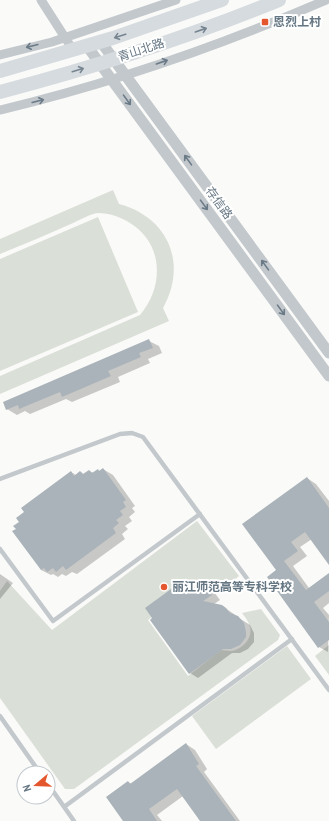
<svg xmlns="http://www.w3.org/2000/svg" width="329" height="821" font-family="'Archivo Narrow','Noto Sans SC',sans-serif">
<rect width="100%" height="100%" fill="#fafaf8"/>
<path fill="#dadfd7" d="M 113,190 L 119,204 C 168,217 188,263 163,308 L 169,321 L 0,394 L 0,376 L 140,315 C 164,287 164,244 130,223 C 121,217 109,213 98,213 C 90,214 80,220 73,223 C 49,234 24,244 0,254 L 0,239 Z
M 98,217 L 138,312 L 0,371 L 0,259 Z
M 197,521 L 239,576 L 217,593 L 212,587 L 209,588 L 203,580 L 148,620 L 188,676 L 221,650 C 224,650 228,651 231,651 C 242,650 253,638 250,627 C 249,622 245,617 242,613 L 261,609 L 280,635 L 278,640 L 74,789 L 65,789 L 0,698 L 0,591 L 7,581 L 52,630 Z
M 329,645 L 329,675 L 315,656 Z
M 287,646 L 311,679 L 216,749 L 192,716 Z"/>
<path fill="#0003" d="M 149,341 L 159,346 L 162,353 L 148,359 L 150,363 L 118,377 L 120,382 L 72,402 L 66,399 L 30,414 L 25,411 L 17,415 L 7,409 Z
M 103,469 L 113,475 L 135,506 L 132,508 L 135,512 L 129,517 L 132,521 L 125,526 L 128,529 L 122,534 L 125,539 L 77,574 L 72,572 L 66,576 L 62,574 L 58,577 L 53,574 L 51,575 L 41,570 L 71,472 L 76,475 L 81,472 L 84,475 L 89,471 L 94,473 L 98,470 L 100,471 Z
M 307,478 L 316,484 L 329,501 L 329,563 L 312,539 L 300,547 L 307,556 L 293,566 L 309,588 L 329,574 L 329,603 L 323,608 L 329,615 L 328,652 L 319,647 L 277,571 Z
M 0,574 L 13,583 L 0,599 Z
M 202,583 L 211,588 L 220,600 L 214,604 L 222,606 L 234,614 L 236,616 L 250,625 L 254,633 L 254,642 L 248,649 L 240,653 L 232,653 L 198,678 L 190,673 L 178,585 L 186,590 L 188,593 Z
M 186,744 L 195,750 L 207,769 L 204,772 L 240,821 L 202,821 L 183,796 L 157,815 L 162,821 L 125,821 L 128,782 L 132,784 Z"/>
<path fill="#aab3b9" d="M 149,339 L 153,348 L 139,353 L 141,357 L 108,371 L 111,376 L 62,397 L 60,392 L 19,409 L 18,405 L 6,410 L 3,402 Z
M 103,468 L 126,500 L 123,502 L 126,507 L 120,511 L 123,515 L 116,520 L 119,523 L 113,528 L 116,533 L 66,570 L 63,566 L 56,572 L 53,568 L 47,572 L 44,568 L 41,570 L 12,531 L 16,529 L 13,526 L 19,522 L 16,518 L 24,512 L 21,508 L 71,471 L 74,476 L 80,471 L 83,474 L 89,470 L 92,473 L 98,469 L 99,471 Z
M 307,477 L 329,508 L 329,565 L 305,532 L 291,542 L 298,551 L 284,561 L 306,590 L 329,573 L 329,591 L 314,602 L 329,622 L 329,640 L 318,648 L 267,577 L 276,570 L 242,524 Z
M 202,582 L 212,595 L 203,601 L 222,605 L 226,608 L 230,613 L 238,616 L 244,623 L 246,632 L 246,637 L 240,645 L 231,649 L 223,649 L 189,674 L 150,620 L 152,618 L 145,608 L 178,584 L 185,594 Z
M 186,743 L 199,764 L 196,766 L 236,821 L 200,821 L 177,789 L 149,809 L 157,821 L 123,821 L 106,797 L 128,781 L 130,784 Z"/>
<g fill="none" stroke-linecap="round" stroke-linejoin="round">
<path stroke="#c3c8cc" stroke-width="4.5" d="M 0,479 L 120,434 L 132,433 L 143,437 L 329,690
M 0,549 L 53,621 L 200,514
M 0,716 L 40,773
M 48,784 L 74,821
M 64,807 L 292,639"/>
<path stroke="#c3c8cc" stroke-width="9" d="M 41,0 L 73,50
M 0,55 L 52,42 L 176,0
M 0,110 C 110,84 222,45 326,0"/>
<path stroke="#c3c8cc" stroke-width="11" d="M 101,42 L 329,353
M 87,46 L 329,376"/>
<path stroke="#d6dbdf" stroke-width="14" d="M 0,71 L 113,38 L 222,0
M 0,92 C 95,67 189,37 279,0"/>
</g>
<defs><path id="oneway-shaft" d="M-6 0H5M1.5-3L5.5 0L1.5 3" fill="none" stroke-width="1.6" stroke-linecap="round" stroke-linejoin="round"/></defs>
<g stroke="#768591">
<use href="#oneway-shaft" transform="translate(201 30) rotate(-19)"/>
<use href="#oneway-shaft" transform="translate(120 36) rotate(162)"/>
<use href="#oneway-shaft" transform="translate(78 70) rotate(-17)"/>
</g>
<g stroke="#6a7a87">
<use href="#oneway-shaft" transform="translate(32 46) rotate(166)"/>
<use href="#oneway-shaft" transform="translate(162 62) rotate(-19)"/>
<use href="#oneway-shaft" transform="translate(127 100) rotate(54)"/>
<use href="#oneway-shaft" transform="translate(38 101) rotate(-14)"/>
<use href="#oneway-shaft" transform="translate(188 160) rotate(-126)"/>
<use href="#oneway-shaft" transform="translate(204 205) rotate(54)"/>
<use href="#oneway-shaft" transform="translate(265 265) rotate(-126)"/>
<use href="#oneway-shaft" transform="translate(281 310) rotate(54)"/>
</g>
<g fill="#e4572e" stroke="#fff" stroke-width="1.5">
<rect x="261" y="18" width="8" height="8" rx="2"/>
<circle cx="164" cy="587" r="4"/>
</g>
<g text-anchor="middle" stroke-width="4" stroke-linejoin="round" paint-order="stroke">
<g font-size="12" font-weight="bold" fill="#657683" stroke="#fff" text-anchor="start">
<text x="273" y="26">恩烈上村</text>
<text x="172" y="591">丽江师范高等专科学校</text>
</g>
<g font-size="12" fill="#657683" stroke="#fff">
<text transform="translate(141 50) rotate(-18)" y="4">青山北路</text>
<text transform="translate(219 203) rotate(54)" y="4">存信路</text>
</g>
</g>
<g transform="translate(36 785) rotate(251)"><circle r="19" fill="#ffffff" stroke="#c1c8cd"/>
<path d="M0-3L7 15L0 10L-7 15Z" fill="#e4572e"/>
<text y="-6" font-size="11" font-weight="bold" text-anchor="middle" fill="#657683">N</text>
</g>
</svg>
